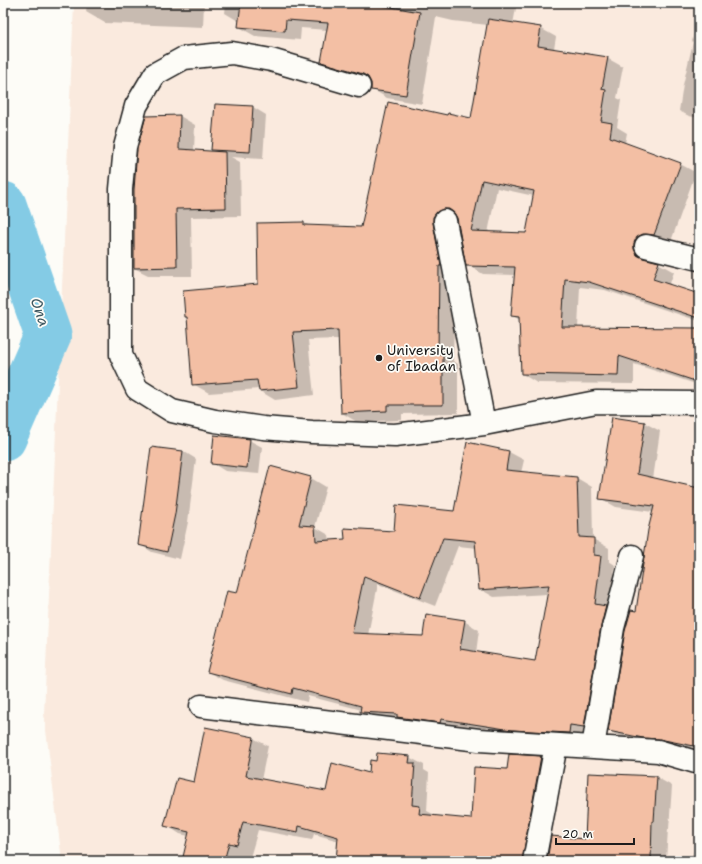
<svg xmlns="http://www.w3.org/2000/svg" width="702" height="864" font-family="'Shantell Sans',sans-serif">
<rect width="100%" height="100%" fill="#fdfcf7"/>
<filter id="ink" filterUnits="userSpaceOnUse"><feTurbulence type="fractalNoise" baseFrequency=".025" numOctaves="2"/><feDisplacementMap in="SourceGraphic" scale="8" xChannelSelector="R" yChannelSelector="G"/><feConvolveMatrix kernelMatrix="1 2 1 2 8 2 1 2 1" color-interpolation-filters="sRGB"/></filter>
<g filter="url(#ink)">
<path fill="#faeade" d="M 74,3 L 699,3 L 699,861 L 62,861 L 44,714 Z"/>
<path fill="#0003" fill-rule="evenodd" d="M 87,3 L 204,3 L 203,27 L 105,23 L 86,12 Z
M 226,3 L 517,3 L 513,24 L 540,28 L 556,37 L 554,49 L 607,58 L 623,67 L 617,98 L 621,100 L 617,127 L 627,133 L 625,143 L 680,164 L 693,171 L 699,134 L 699,183 L 693,180 L 670,244 L 649,252 L 649,259 L 650,261 L 658,263 L 674,272 L 669,286 L 699,295 L 699,321 L 605,290 L 580,287 L 578,328 L 699,329 L 699,385 L 634,364 L 634,384 L 537,383 L 522,374 L 520,320 L 513,316 L 515,275 L 483,274 L 467,265 L 458,218 L 452,220 L 455,274 L 453,361 L 458,364 L 458,413 L 402,414 L 402,420 L 357,422 L 342,413 L 339,339 L 308,340 L 314,395 L 275,400 L 260,391 L 259,389 L 209,393 L 193,384 L 188,318 L 186,317 L 259,285 L 258,224 L 304,223 L 310,226 L 361,228 L 448,116 L 472,119 L 488,25 L 453,21 L 436,17 L 422,104 L 387,98 L 372,89 L 372,82 L 371,80 L 338,70 L 322,61 L 327,30 L 301,28 L 300,40 L 255,36 L 239,27 L 240,22 L 225,13 ZM 497,188 L 534,196 L 527,234 L 488,233 Z
M 699,16 L 699,118 L 689,116 L 679,111 L 683,85 L 693,42 L 692,41 Z
M 253,107 L 266,115 L 263,159 L 231,157 L 240,162 L 241,216 L 191,217 L 192,276 L 150,276 L 134,268 L 180,116 L 195,125 L 194,151 L 219,153 L 212,149 Z
M 645,423 L 660,431 L 653,479 L 699,489 L 699,752 L 625,740 L 609,731 L 637,612 L 653,512 L 616,507 L 600,498 Z
M 249,440 L 262,447 L 259,474 L 225,471 L 212,463 Z
M 468,443 L 509,452 L 524,460 L 521,473 L 577,478 L 592,487 L 593,539 L 609,548 L 609,561 L 615,565 L 610,610 L 584,741 L 376,720 L 361,711 L 362,710 L 308,696 L 307,702 L 223,680 L 208,672 L 238,594 L 271,468 L 311,478 L 326,487 L 315,527 L 329,535 L 330,541 L 346,540 L 395,532 L 454,513 ZM 458,546 L 477,548 L 480,589 L 494,597 L 548,594 L 536,662 L 476,653 L 479,630 L 464,621 L 424,637 L 368,635 L 378,584 L 435,606 Z
M 183,451 L 196,459 L 188,522 L 180,559 L 152,552 L 139,544 Z
M 253,738 L 268,746 L 261,780 L 327,792 L 370,774 L 377,762 L 409,757 L 424,765 L 424,770 L 429,773 L 427,811 L 435,815 L 436,861 L 337,861 L 339,841 L 314,834 L 312,840 L 258,830 L 249,861 L 183,861 L 189,836 L 180,834 L 166,825 L 195,784 Z
M 510,755 L 541,757 L 556,766 L 538,861 L 459,861 L 471,820 L 507,771 Z
M 656,777 L 672,786 L 669,829 L 668,829 L 666,861 L 548,861 L 586,840 Z
M 699,838 L 699,861 L 690,861 Z"/>
<g fill="none" stroke-linecap="round" stroke-linejoin="round">
<path stroke="#84cbe5" stroke-width="47" d="M 3,205 L 48,335 L 3,438"/>
</g>
<path fill="#f3bfa4" stroke="#1c1c1c" fill-rule="evenodd" d="M 241,3 L 368,3 L 420,12 L 406,95 L 371,90 L 371,83 L 368,77 L 363,74 L 321,62 L 328,23 L 286,20 L 285,31 L 238,27 Z
M 488,19 L 541,27 L 538,46 L 608,57 L 602,89 L 606,90 L 601,121 L 612,123 L 610,137 L 681,163 L 654,235 L 643,234 L 637,237 L 634,243 L 634,249 L 637,255 L 643,258 L 659,262 L 653,279 L 699,294 L 699,318 L 589,282 L 565,279 L 562,327 L 699,328 L 699,368 L 695,381 L 619,356 L 618,376 L 521,374 L 519,317 L 511,316 L 515,267 L 466,266 L 457,218 L 454,213 L 449,209 L 443,209 L 437,212 L 433,217 L 433,223 L 441,266 L 439,266 L 438,354 L 443,354 L 443,405 L 387,405 L 387,411 L 341,413 L 338,330 L 293,332 L 299,387 L 259,391 L 257,380 L 192,385 L 187,317 L 185,317 L 183,291 L 258,284 L 257,223 L 304,222 L 304,225 L 361,227 L 388,102 L 447,115 L 448,113 L 471,118 ZM 482,180 L 534,191 L 526,233 L 471,231 Z
M 215,104 L 253,106 L 250,152 L 211,150 Z
M 180,115 L 179,149 L 225,152 L 226,208 L 176,209 L 177,267 L 134,268 L 134,190 L 137,149 L 146,116 Z
M 612,417 L 645,422 L 637,474 L 699,488 L 699,747 L 659,739 L 643,738 L 608,731 L 625,631 L 631,610 L 636,611 L 648,530 L 654,506 L 599,499 Z
M 214,435 L 250,439 L 247,468 L 211,464 Z
M 467,442 L 509,451 L 506,470 L 577,477 L 579,537 L 594,538 L 594,555 L 601,556 L 595,604 L 606,606 L 601,626 L 584,727 L 570,725 L 569,733 L 512,730 L 441,719 L 440,723 L 397,717 L 397,714 L 360,712 L 361,706 L 293,688 L 292,694 L 207,672 L 227,591 L 237,593 L 270,466 L 311,477 L 299,525 L 315,526 L 316,541 L 345,539 L 344,528 L 394,531 L 396,505 L 454,511 ZM 443,538 L 475,541 L 479,590 L 549,585 L 535,661 L 460,649 L 465,620 L 426,614 L 423,636 L 352,633 L 364,576 L 420,598 Z
M 151,447 L 183,451 L 175,514 L 167,552 L 138,545 Z
M 205,727 L 254,737 L 246,776 L 326,791 L 332,763 L 369,773 L 370,760 L 376,761 L 377,753 L 410,756 L 409,763 L 415,763 L 412,805 L 420,806 L 419,814 L 471,819 L 474,767 L 507,769 L 509,754 L 541,756 L 522,861 L 336,861 L 338,837 L 299,826 L 298,832 L 243,822 L 237,845 L 229,843 L 224,861 L 182,861 L 189,832 L 164,826 L 177,778 L 194,782 Z
M 588,773 L 657,776 L 654,821 L 652,821 L 651,861 L 547,861 L 551,836 L 585,839 Z"/>
<g fill="none" stroke-linecap="round" stroke-linejoin="round">
<g stroke="#1c1c1c" stroke-width="25">
<path id="minor" d="M 359,86 L 271,60 L 232,53 L 184,58 L 155,74 L 136,106 L 125,147 L 121,189 L 121,355 L 137,389 L 172,411 L 215,421 L 263,428 L 312,432 L 395,435 L 484,424 L 596,402 L 699,403
M 445,221 L 484,424
M 646,246 L 699,259
M 201,706 L 479,740 L 658,751 L 699,763
M 593,747 L 613,628 L 632,556
M 534,861 L 556,745"/>
</g>
<use href="#minor" stroke="#fdfcf7" stroke-width="22"/>
</g>
</g>
<circle fill="#1c1c1c" stroke="#fdfcf7" stroke-width="1.5" cx="379" cy="358" r="4"/>
<g text-anchor="middle" stroke-width="3.5" stroke-linejoin="round" paint-order="stroke">
<g font-size="14" fill="#1c1c1c" stroke="#fdfcf7" text-anchor="start">
<text x="387" y="355">University<tspan x="387" dy="16">of Ibadan</tspan></text>
</g>
<g font-size="15" font-style="italic" fill="#405962" stroke="#fdfcf7">
<text transform="translate(40 312) rotate(71)" y="5">Ona</text>
</g>
</g>
<rect width="702" height="864" fill="none" stroke="#fdfcf7" stroke-width="16"/>
<rect x="8" y="8" width="686" height="848" fill="none" stroke="#1c1c1c" stroke-width="1.5" filter="url(#ink)"/>
<path d="M556 838v6h78v-6" fill="none" stroke="#1c1c1c" stroke-width="2"/>
<text x="562" y="838" font-size="12" fill="#1c1c1c" stroke="#fdfcf7" stroke-width="3" paint-order="stroke">20 m</text>
</svg>
